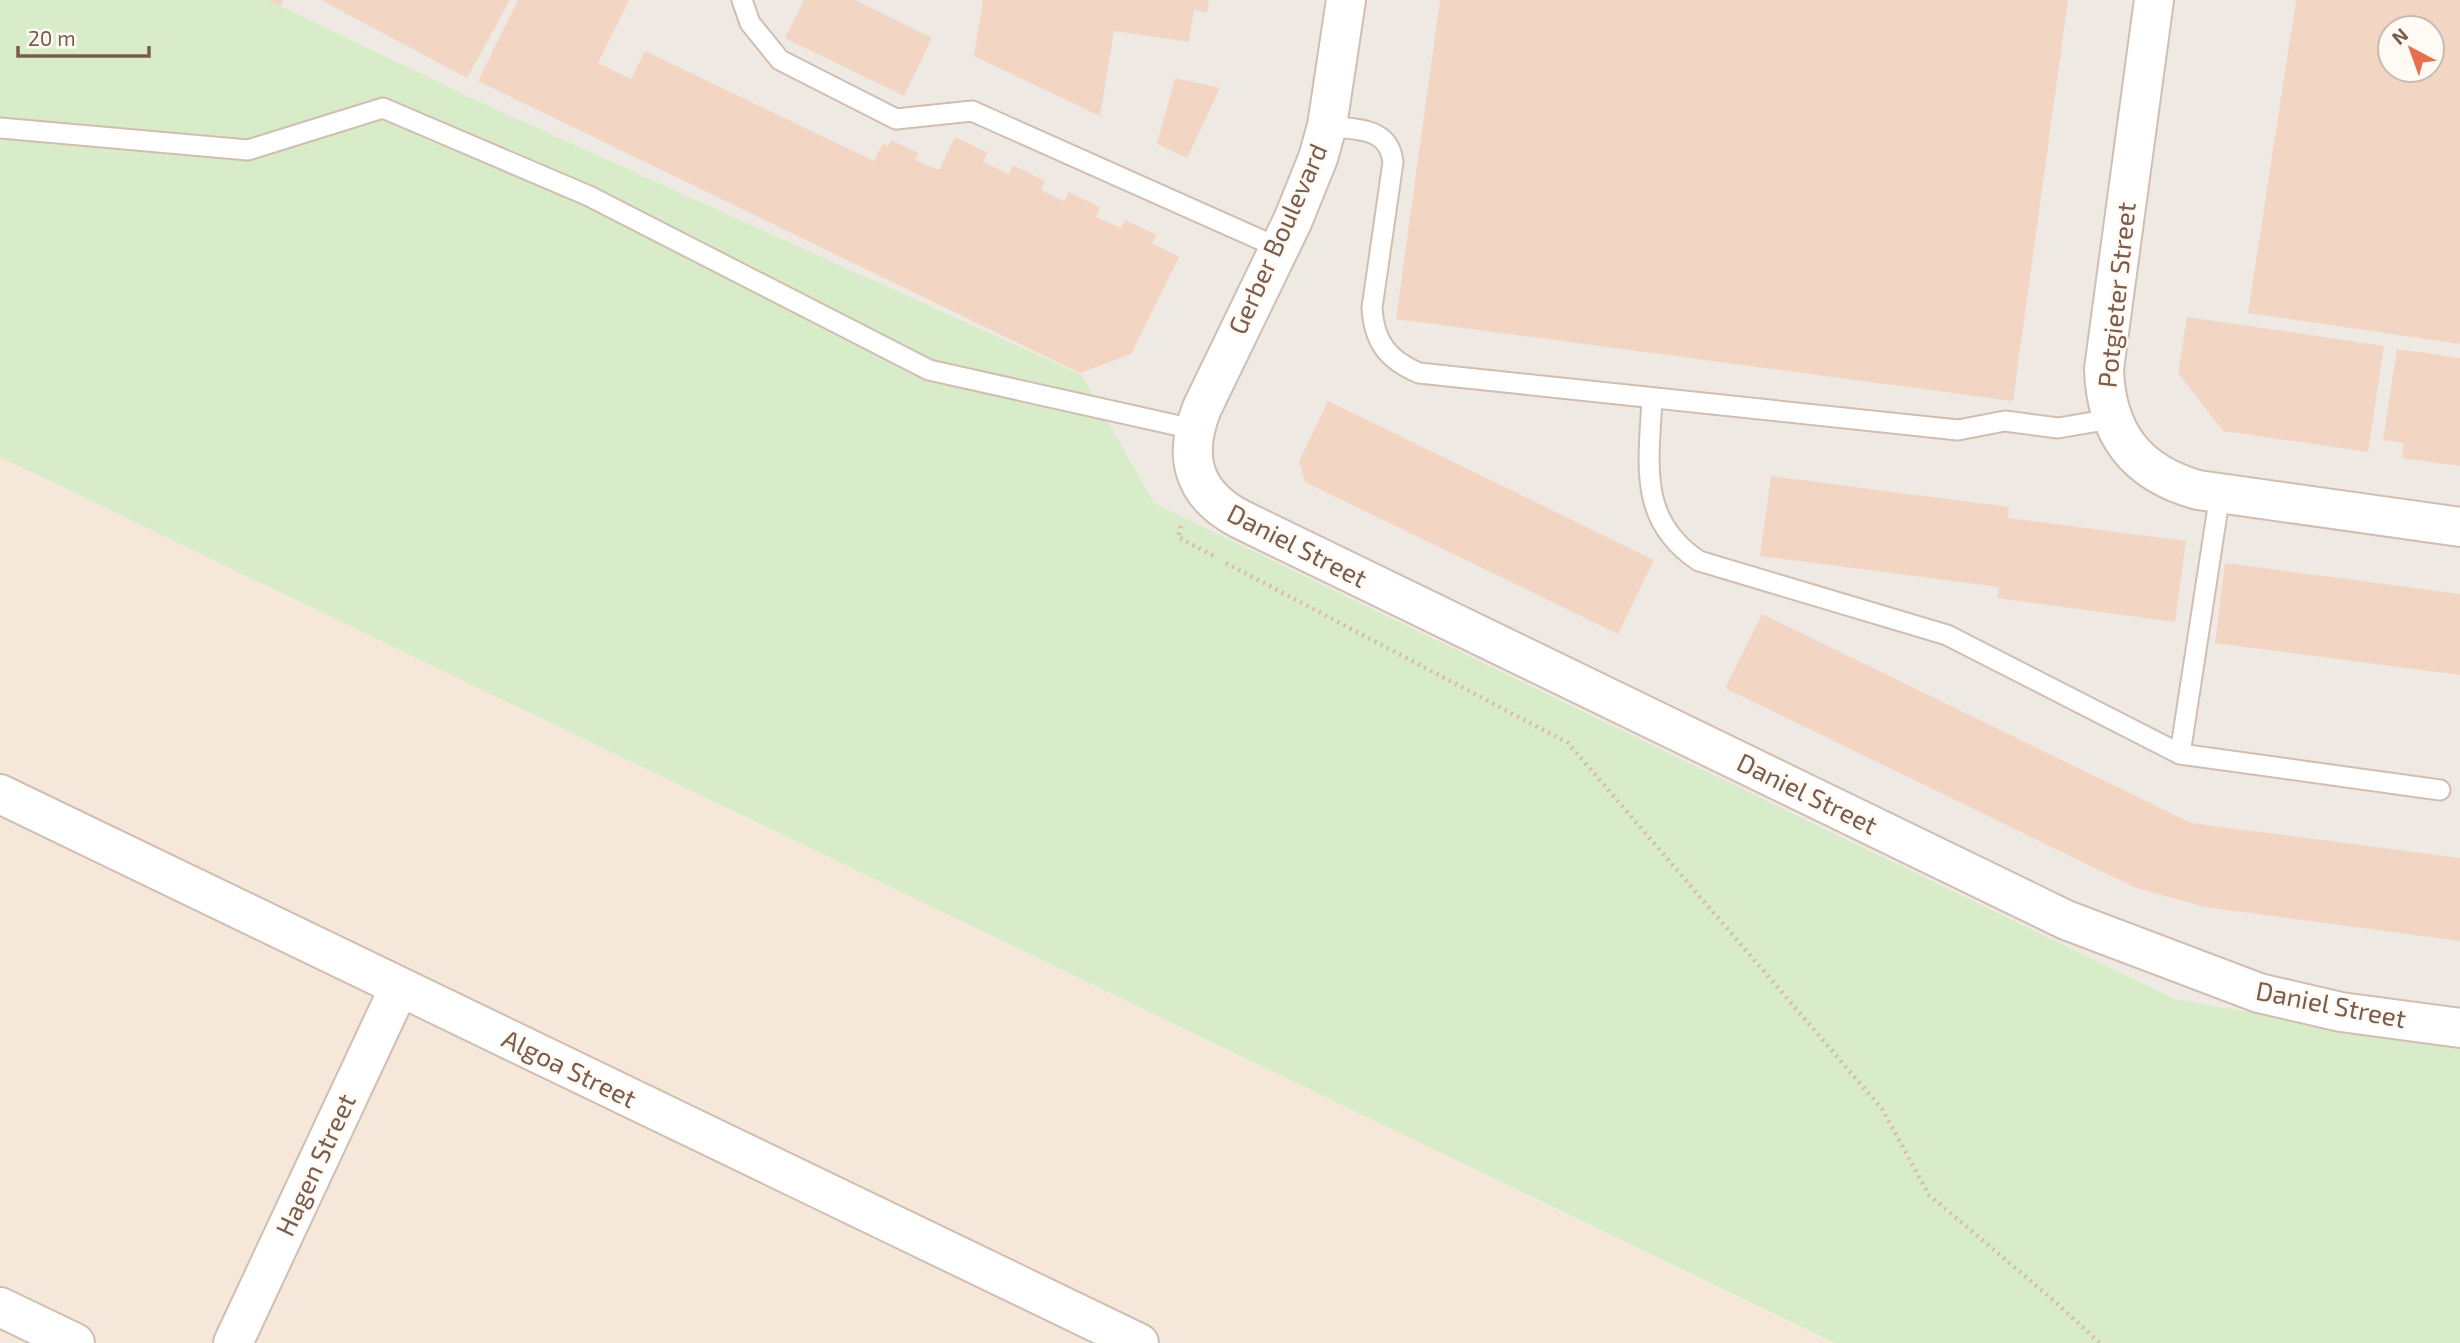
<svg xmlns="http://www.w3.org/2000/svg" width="2460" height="1343" font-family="'Exo 2',sans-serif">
<rect width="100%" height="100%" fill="#fdf6ec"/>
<path fill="#f5e8da" d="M 0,457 L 1833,1343 L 0,1343 Z"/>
<path fill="#efe9e4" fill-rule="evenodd" d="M 269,0 L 2460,0 L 2460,1049 L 2175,999 L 1154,503 L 1082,375 L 463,94 ZM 2390,28 L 2432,28 L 2432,70 L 2390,70 Z"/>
<path fill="#d8ecc9" d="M 0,0 L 269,0 L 463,94 L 1082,375 L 1154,503 L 2175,999 L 2460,1049 L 2460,1343 L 1834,1343 L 0,457 Z"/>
<path fill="#f3d5c3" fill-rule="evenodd" d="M 268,0 L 284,0 L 281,6 Z
M 321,0 L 510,0 L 467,78 Z
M 518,0 L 629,0 L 598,63 L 631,79 L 645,51 L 874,161 L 883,144 L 888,146 L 891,140 L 918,153 L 915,160 L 939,170 L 955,137 L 988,153 L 983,162 L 1009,174 L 1013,165 L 1045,181 L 1041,190 L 1064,201 L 1069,192 L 1100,207 L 1096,217 L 1121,228 L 1125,220 L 1157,235 L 1152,243 L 1179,257 L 1131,354 L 1080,373 L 478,81 Z
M 804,0 L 855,0 L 932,38 L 904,96 L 785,38 Z
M 983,0 L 1209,0 L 1207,13 L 1194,10 L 1189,42 L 1114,31 L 1100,116 L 974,56 Z
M 1440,0 L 2068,0 L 2013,401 L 1396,319 Z
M 2296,0 L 2460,0 L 2460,344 L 2248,313 ZM 2390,28 L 2432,28 L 2432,70 L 2390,70 Z
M 1175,78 L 1220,88 L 1187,158 L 1157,144 Z
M 2187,317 L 2384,346 L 2368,452 L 2223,431 L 2178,373 Z
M 2397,349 L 2460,358 L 2460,466 L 2402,458 L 2404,443 L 2383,440 Z
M 1328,401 L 1654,560 L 1618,634 L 1305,482 L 1299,461 Z
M 1771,476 L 2009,507 L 2008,518 L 2186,541 L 2175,622 L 1997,598 L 1999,587 L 1760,556 Z
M 2225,563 L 2460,594 L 2460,675 L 2215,643 Z
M 1762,614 L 2191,823 L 2460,858 L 2460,941 L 2205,907 L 2136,888 L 1725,688 Z"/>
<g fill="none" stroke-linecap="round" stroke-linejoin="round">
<g stroke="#d1beb0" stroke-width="23">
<path id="lane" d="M 742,0 L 750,23 L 780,60 L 896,119 L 972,111 L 1279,248
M 1327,126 C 1355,130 1389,126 1393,162 L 1372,308 C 1374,342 1388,360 1419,373 L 1958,430 L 2005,421 L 2058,428 L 2111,419
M 0,128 L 248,150 L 383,108 L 589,196 L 929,370 L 1193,429
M 1652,398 C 1649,463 1637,520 1699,561 L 1947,635 L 2180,754 L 2440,790
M 2180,754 L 2220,494"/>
</g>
<g stroke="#d1beb0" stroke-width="42">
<path id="street" d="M 1346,0 L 1327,126 L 1318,158 L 1293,220 L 1202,408 C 1183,456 1192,494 1240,519 L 2066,920 L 2259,993 L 2341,1012 L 2460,1028
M 2154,0 L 2104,369 C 2106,433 2136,473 2198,490 L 2460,527
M 0,794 L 1139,1343
M 0,1307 L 75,1343
M 233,1343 L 399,988"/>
</g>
<path stroke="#d9b8a5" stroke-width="4.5" stroke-dasharray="2 5" stroke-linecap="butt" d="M 1181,526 L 1178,537 L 1216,557
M 1226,563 L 1568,743 L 1882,1109 L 1929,1195 L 2052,1299 L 2100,1343"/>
<use href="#lane" stroke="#fff" stroke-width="19"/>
<use href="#street" stroke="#fff" stroke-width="38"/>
</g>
<g text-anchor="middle" stroke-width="5" stroke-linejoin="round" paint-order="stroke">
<g font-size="26" fill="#7a5c4d" stroke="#fffaf3">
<text transform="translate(1278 239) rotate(-66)" y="9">Gerber Boulevard</text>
<text transform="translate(2117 295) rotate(-84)" y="9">Potgieter Street</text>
<text transform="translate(1297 546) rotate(27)" y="9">Daniel Street</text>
<text transform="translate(1807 794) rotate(26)" y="9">Daniel Street</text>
<text transform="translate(2331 1005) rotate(11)" y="9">Daniel Street</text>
<text transform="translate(569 1069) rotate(26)" y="9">Algoa Street</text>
<text transform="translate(316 1165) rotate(-65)" y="9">Hagen Street</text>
</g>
</g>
<g transform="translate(2411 49) rotate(319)"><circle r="33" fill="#fffaf3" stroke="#cabbb1" stroke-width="2"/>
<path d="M0-5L12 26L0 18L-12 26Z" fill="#e76f51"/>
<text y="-10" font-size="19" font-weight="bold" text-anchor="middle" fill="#7a5c4d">N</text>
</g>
<path d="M18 46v10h131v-10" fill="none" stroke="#7a5c4d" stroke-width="3.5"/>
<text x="28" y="46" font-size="21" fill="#7a5c4d" stroke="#fffaf3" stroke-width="5" paint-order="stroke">20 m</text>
</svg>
